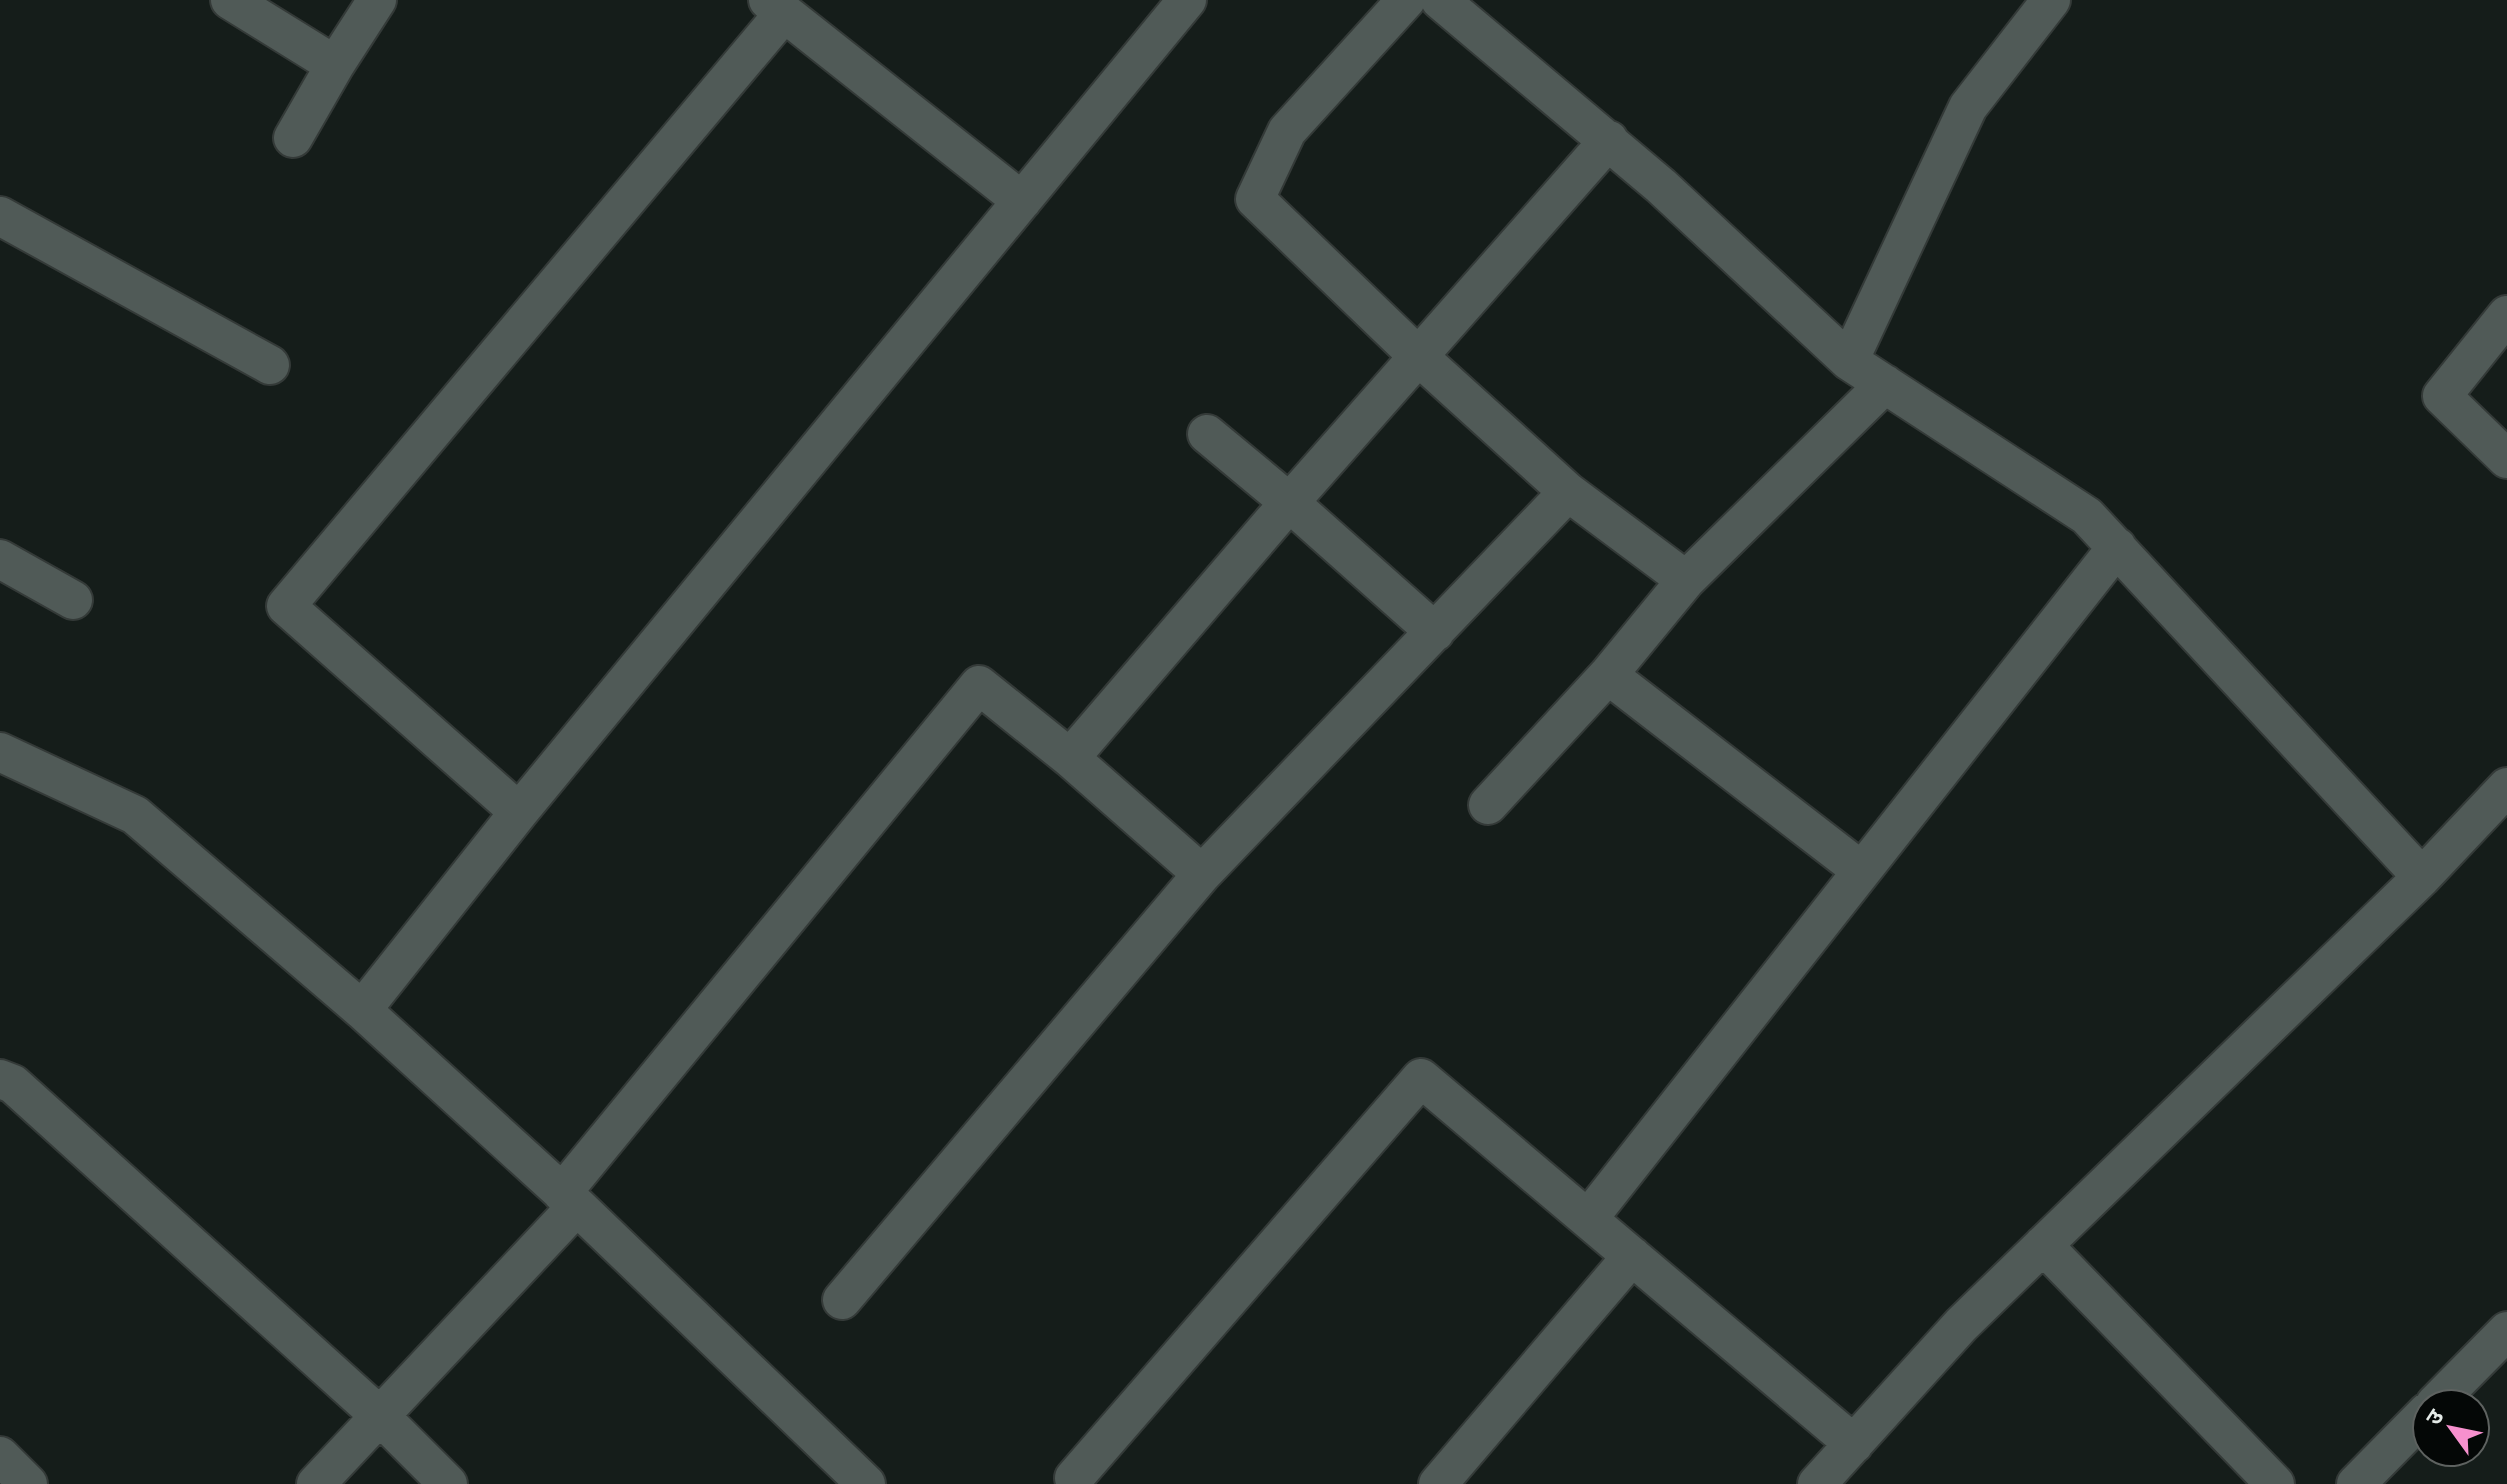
<svg xmlns="http://www.w3.org/2000/svg" width="2507" height="1484" font-family="'Sofia Sans Condensed','Noto Sans Devanagari',sans-serif">
<rect width="100%" height="100%" fill="#151d1a"/>
<g fill="none" stroke-linecap="round" stroke-linejoin="round">
<g stroke="#343a38" stroke-width="42">
<path id="minor" d="M 230,0 L 335,65
M 768,0 L 1022,201
M 1440,0 L 1661,186 L 1849,361 L 2087,516 L 2422,877
M 293,138 L 335,65 L 377,0
M 0,216 L 270,365
M 2507,315 L 2442,396 L 2507,459
M 1849,361 L 1968,107 L 2051,0
M 1207,434 L 1290,503 L 1435,632
M 1568,492 L 1686,580 L 1885,384
M 0,559 L 73,600
M 1608,675 L 1862,871
M 0,752 L 135,815 L 362,1010 L 577,1206 L 866,1484
M 1070,758 L 1275,519 L 1609,140
M 1488,805 L 1608,675 L 1686,580
M 519,812 L 286,606 L 784,13
M 362,1010 L 519,812 L 1187,0
M 0,1079 L 13,1084 L 380,1416 L 448,1484
M 562,1193 L 979,685 L 1070,758 L 1202,874
M 1588,1219 L 2117,547
M 2043,1245 L 2275,1484
M 842,1300 L 1202,874 L 1568,492 L 1418,356 L 1255,199 L 1287,131 L 1406,0
M 2435,1404 L 2507,1331
M 0,1456 L 28,1484
M 1074,1478 L 1421,1078 L 1854,1444
M 316,1484 L 577,1206
M 1438,1484 L 1632,1256
M 1817,1484 L 1961,1325 L 2422,877 L 2507,787
M 2356,1484 L 2427,1412"/>
</g>
<use href="#minor" stroke="#505a57" stroke-width="38"/>
</g>
<g transform="translate(2451 1428) rotate(303)"><circle r="38" fill="#040706" stroke="#5e6260" stroke-width="2"/>
<path d="M0-6L14 30L0 20L-14 30Z" fill="#f790ce"/>
<text y="-12" font-size="22" font-weight="bold" text-anchor="middle" fill="#e4eae7">उ</text>
</g>
</svg>
